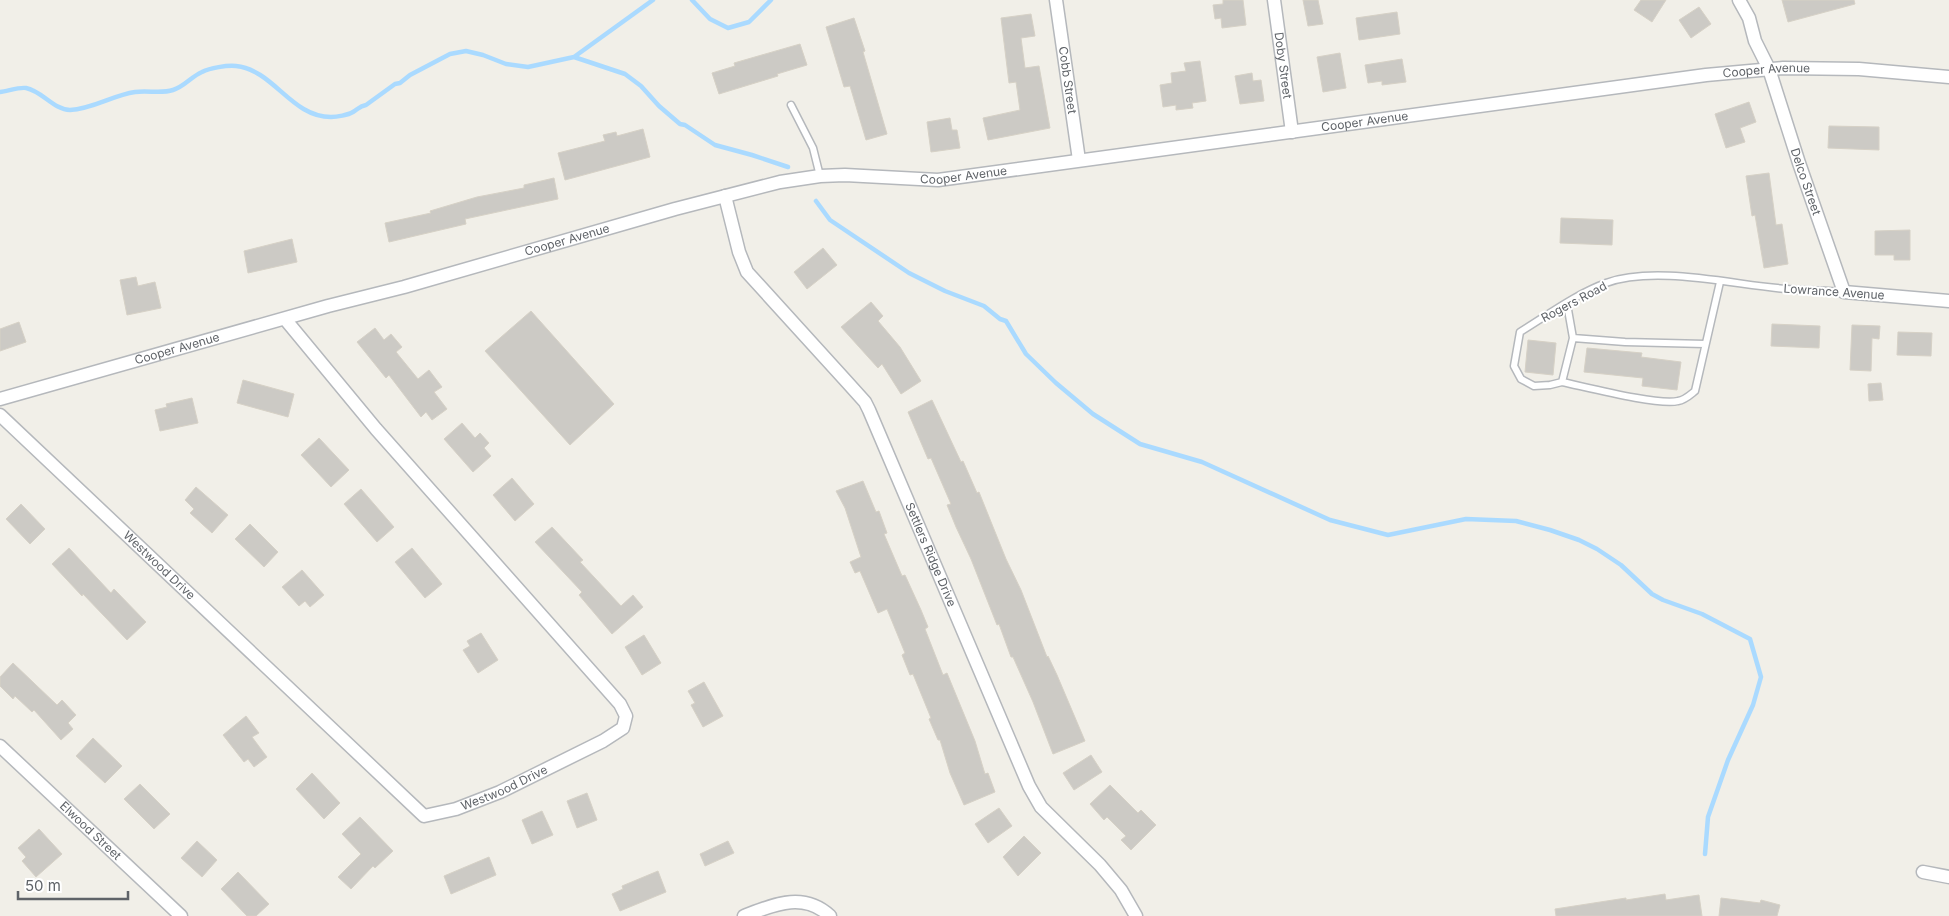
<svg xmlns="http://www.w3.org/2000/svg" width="1949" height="916" font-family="Inter,sans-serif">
<rect width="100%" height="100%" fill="#f1efe8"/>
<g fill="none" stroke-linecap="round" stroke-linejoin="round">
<path stroke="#aadaff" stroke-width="4.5" d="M 692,0 L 710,19 L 728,28 L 749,22 L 771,0
M 574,57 L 625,74 L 641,86 L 659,106 L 680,124 L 685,125 L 715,145 L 752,155 L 788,167
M 0,92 C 8,91 19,87 26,88 C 42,91 54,110 70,110 C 93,109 113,95 135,92 C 148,90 161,94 173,90 C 184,87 192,76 202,72 C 210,68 227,65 236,66 C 274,70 291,117 331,117 C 337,117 348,115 353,112 C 358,109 360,106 366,105 L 395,84 L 400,83 L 410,75 L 450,54 L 466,51 L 483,55 L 506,64 L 528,67 L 574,57 L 653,0
M 816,201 L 830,220 L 909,273 L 945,291 L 984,306 L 1000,319 L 1006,321 L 1026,354 L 1056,383 L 1093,414 L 1140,444 L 1202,462 L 1330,520 L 1388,535 L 1466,519 L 1516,521 L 1550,530 L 1579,540 L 1597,549 L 1621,565 L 1652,594 L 1663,600 L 1702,614 L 1750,639 L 1761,677 L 1753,705 L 1728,760 L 1708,817 L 1705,854"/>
</g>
<path fill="#cccac5" stroke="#d6d1c6" d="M 1223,0 L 1243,0 L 1246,25 L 1222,28 L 1221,18 L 1215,19 L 1213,5 L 1223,4 Z
M 1303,0 L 1318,0 L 1323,24 L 1308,26 Z
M 1641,0 L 1666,0 L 1652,22 L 1634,10 Z
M 1782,0 L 1854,0 L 1855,4 L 1788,22 Z
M 1699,7 L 1711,24 L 1691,38 L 1679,20 Z
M 1397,12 L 1400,34 L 1359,40 L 1356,18 Z
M 1031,14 L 1035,36 L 1021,38 L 1025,68 L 1039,66 L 1050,128 L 988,140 L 983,118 L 1020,110 L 1016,82 L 1009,83 L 1001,18 Z
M 854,18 L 865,51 L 863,52 L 887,134 L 866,140 L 850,86 L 844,87 L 826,27 Z
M 800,44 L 807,65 L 777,74 L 778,76 L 719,94 L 712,73 L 735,66 L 734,63 Z
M 1340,53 L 1346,88 L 1323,92 L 1317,57 Z
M 1402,59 L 1406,82 L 1382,85 L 1382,81 L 1368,83 L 1365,65 Z
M 1200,61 L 1206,101 L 1192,103 L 1193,108 L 1176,110 L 1176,105 L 1163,107 L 1160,85 L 1172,83 L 1171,73 L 1186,71 L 1184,63 Z
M 1252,73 L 1253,81 L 1261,80 L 1264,101 L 1240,104 L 1235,76 Z
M 1749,102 L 1756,122 L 1740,128 L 1745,142 L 1726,148 L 1715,114 Z
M 950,118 L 952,130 L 957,130 L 960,148 L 931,152 L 927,122 Z
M 1829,126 L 1879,127 L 1879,150 L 1828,148 Z
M 643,129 L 650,157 L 565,180 L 558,153 L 605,141 L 603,135 L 616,132 L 617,136 Z
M 1769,173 L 1776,225 L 1782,224 L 1788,264 L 1764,268 L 1755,215 L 1752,216 L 1746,176 Z
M 554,178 L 558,199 L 465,219 L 466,224 L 389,242 L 385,223 L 431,213 L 430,211 L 477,197 L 524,188 L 524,185 Z
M 1561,218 L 1613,220 L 1612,245 L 1560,243 Z
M 1910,230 L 1910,260 L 1894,260 L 1894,255 L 1875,255 L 1875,231 Z
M 292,239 L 297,262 L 248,273 L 244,251 Z
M 823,248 L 837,265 L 807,289 L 794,272 Z
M 136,277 L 138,286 L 155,282 L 161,308 L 127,315 L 120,280 Z
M 871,302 L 883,316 L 878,321 L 900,347 L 921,381 L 901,394 L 882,364 L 878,368 L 841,327 Z
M 531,311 L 614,404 L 570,445 L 485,351 Z
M 19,322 L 26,342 L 0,351 L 0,329 Z
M 1772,324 L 1820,326 L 1819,348 L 1771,346 Z
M 1852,325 L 1880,326 L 1879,339 L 1872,338 L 1871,371 L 1850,370 Z
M 375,328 L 384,340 L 391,334 L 402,347 L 396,352 L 418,379 L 429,370 L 442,387 L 434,392 L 447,409 L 432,420 L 426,412 L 421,417 L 389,375 L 386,378 L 357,342 Z
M 1898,332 L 1932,333 L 1931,356 L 1897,355 Z
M 1528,340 L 1556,343 L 1553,375 L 1525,372 Z
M 1587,348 L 1642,353 L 1641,357 L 1681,362 L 1677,390 L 1642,386 L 1643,378 L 1584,372 Z
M 243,380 L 294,394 L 288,417 L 237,403 Z
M 1881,383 L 1883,400 L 1869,401 L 1868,384 Z
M 192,398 L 198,423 L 160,431 L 155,410 L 167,407 L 166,404 Z
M 932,400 L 961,462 L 963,461 L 977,493 L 979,492 L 1006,559 L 1021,590 L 1047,657 L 1048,656 L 1057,675 L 1085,741 L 1053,754 L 1033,702 L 1013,657 L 1011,657 L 999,624 L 997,625 L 971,559 L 956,527 L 947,505 L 951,504 L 931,458 L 928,459 L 908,412 Z
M 462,423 L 475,438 L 480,433 L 489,443 L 484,448 L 491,456 L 473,472 L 444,439 Z
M 319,438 L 349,470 L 331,487 L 301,455 Z
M 512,478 L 534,504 L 515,521 L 493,495 Z
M 863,481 L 876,512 L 879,511 L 887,533 L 884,534 L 902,576 L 905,575 L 921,610 L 928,627 L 925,629 L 943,675 L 947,673 L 975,741 L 985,774 L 988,773 L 995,792 L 964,805 L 950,773 L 940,740 L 938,740 L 929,719 L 931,718 L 913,674 L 910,675 L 902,655 L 905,653 L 887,609 L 878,613 L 860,571 L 855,573 L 850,562 L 861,557 L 845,508 L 836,491 Z
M 196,487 L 228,515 L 212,533 L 190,513 L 194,509 L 185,500 Z
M 361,489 L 394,527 L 377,542 L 344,504 Z
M 21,504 L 45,529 L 30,544 L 6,519 Z
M 250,524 L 278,552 L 264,567 L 235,539 Z
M 552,527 L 583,560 L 580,562 L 621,606 L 633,595 L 643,607 L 612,634 L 579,595 L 582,592 L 535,542 Z
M 69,548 L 111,593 L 114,589 L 146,622 L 127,640 L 83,594 L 82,596 L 52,564 Z
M 412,548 L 442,584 L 425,598 L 395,562 Z
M 302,570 L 324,595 L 310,607 L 305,601 L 299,606 L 282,587 Z
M 481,633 L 498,660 L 478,673 L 463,650 L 470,646 L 467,641 Z
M 644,635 L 661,663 L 642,675 L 625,647 Z
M 13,663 L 57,705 L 62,700 L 76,715 L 68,723 L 73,729 L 61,740 L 34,710 L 32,712 L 15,696 L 13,699 L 0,686 L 0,677 Z
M 704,682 L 723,716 L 703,727 L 691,705 L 695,703 L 688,691 Z
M 246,716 L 259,733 L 252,737 L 267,757 L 254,767 L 248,759 L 244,762 L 223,735 Z
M 93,738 L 122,766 L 105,783 L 76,756 Z
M 1091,755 L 1102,772 L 1074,790 L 1063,773 Z
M 312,773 L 340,803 L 324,819 L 296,789 Z
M 140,784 L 170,814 L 154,829 L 124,799 Z
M 1110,785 L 1138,813 L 1141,810 L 1156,825 L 1131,850 L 1121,840 L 1126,836 L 1107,817 L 1104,820 L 1090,804 Z
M 587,793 L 597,820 L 577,828 L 567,801 Z
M 999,808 L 1012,826 L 988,843 L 975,824 Z
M 542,811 L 553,835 L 532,844 L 522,820 Z
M 360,817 L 393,851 L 375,868 L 373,866 L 351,889 L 338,877 L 361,854 L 342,834 Z
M 39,829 L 62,854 L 36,877 L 22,861 L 26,857 L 18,848 Z
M 1024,836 L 1041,853 L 1018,876 L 1003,857 Z
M 197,841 L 217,860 L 202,877 L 181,858 Z
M 728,841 L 734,853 L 705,866 L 700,854 Z
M 489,857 L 496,875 L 451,894 L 444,876 Z
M 658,871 L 666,892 L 620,911 L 612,894 L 623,889 L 622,886 Z
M 238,872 L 269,904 L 256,916 L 247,916 L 221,889 Z
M 1665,894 L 1666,900 L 1699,895 L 1702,916 L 1556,916 L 1555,909 L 1626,898 L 1626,900 Z
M 1721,898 L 1760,903 L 1761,900 L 1780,905 L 1777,916 L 1719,916 Z"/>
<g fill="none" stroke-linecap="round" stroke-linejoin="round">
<g stroke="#b5b8bc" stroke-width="9">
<path id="lane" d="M 791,105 L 813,148 L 820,176
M 1567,304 L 1573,338 L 1562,382 L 1550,385 L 1534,386 L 1521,379 L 1514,366 L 1520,332 C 1548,315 1576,294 1606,283 C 1656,265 1734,285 1787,289 C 1806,291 1825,290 1844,292
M 1573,338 L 1625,342 L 1705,344
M 1562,382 C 1586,387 1659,406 1678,401 C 1685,400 1690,395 1695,391 L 1720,282"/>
</g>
<g stroke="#b5b8bc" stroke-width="15">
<g id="street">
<path id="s1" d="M 1056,0 L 1079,160"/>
<path id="s2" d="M 1274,0 L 1292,132"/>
<path id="s3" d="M 1739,0 L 1749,18 L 1755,41 L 1769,69 L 1799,163 L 1844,292 L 1949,301"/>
<path id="s4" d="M 725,196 L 739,252 L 747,272 L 847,382 L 865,402 L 869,410 L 1029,786 L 1041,807 L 1100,865 L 1121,890 L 1136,916"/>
<path id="s5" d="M 0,399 L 328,306 L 404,287 L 675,209 L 780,182 L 820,176 L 845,175 L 938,180 L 1706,75 L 1783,68 L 1859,69 L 1949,77"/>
<path id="s6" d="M 0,415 L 424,816 L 456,809 L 500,792 L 603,741 L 623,728 L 626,716 L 620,704 L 376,429 L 285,319"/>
<path id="s7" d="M 0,746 L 181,916"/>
<path d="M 1923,872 L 1949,877"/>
<path d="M 744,916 C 773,905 803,891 830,916"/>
</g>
</g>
<use href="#lane" stroke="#fff" stroke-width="6"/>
<use href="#street" stroke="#fff" stroke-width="12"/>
</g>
<g text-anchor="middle" stroke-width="4" stroke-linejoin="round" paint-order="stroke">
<g font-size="12" fill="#5f6368" stroke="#fff">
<text dy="4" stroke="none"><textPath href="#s2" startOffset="66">Doby Street</textPath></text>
<text dy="4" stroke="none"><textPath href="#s5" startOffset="1804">Cooper Avenue</textPath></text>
<text dy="4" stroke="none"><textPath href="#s1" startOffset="81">Cobb Street</textPath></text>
<text dy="4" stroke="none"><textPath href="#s5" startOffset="1399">Cooper Avenue</textPath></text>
<text dy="4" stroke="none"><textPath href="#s5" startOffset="994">Cooper Avenue</textPath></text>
<text dy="4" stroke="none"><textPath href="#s3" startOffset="194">Delco Street</textPath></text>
<text dy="4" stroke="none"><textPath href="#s5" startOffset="589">Cooper Avenue</textPath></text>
<text transform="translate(1834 292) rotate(4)" y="4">Lowrance Avenue</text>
<text transform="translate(1574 302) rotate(-28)" y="4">Rogers Road</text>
<text dy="4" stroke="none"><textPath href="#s5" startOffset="184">Cooper Avenue</textPath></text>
<text dy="4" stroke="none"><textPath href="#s4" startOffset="421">Settlers Ridge Drive</textPath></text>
<text dy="4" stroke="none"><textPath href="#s6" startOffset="219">Westwood Drive</textPath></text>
<text dy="4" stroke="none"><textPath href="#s6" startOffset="669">Westwood Drive</textPath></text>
<text dy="4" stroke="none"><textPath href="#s7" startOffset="124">Elwood Street</textPath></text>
</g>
</g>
<path d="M18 891v8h110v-8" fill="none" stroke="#5f6368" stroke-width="2.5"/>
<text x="25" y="891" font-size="15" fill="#5f6368" stroke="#ffffff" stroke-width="4" paint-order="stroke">50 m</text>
</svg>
